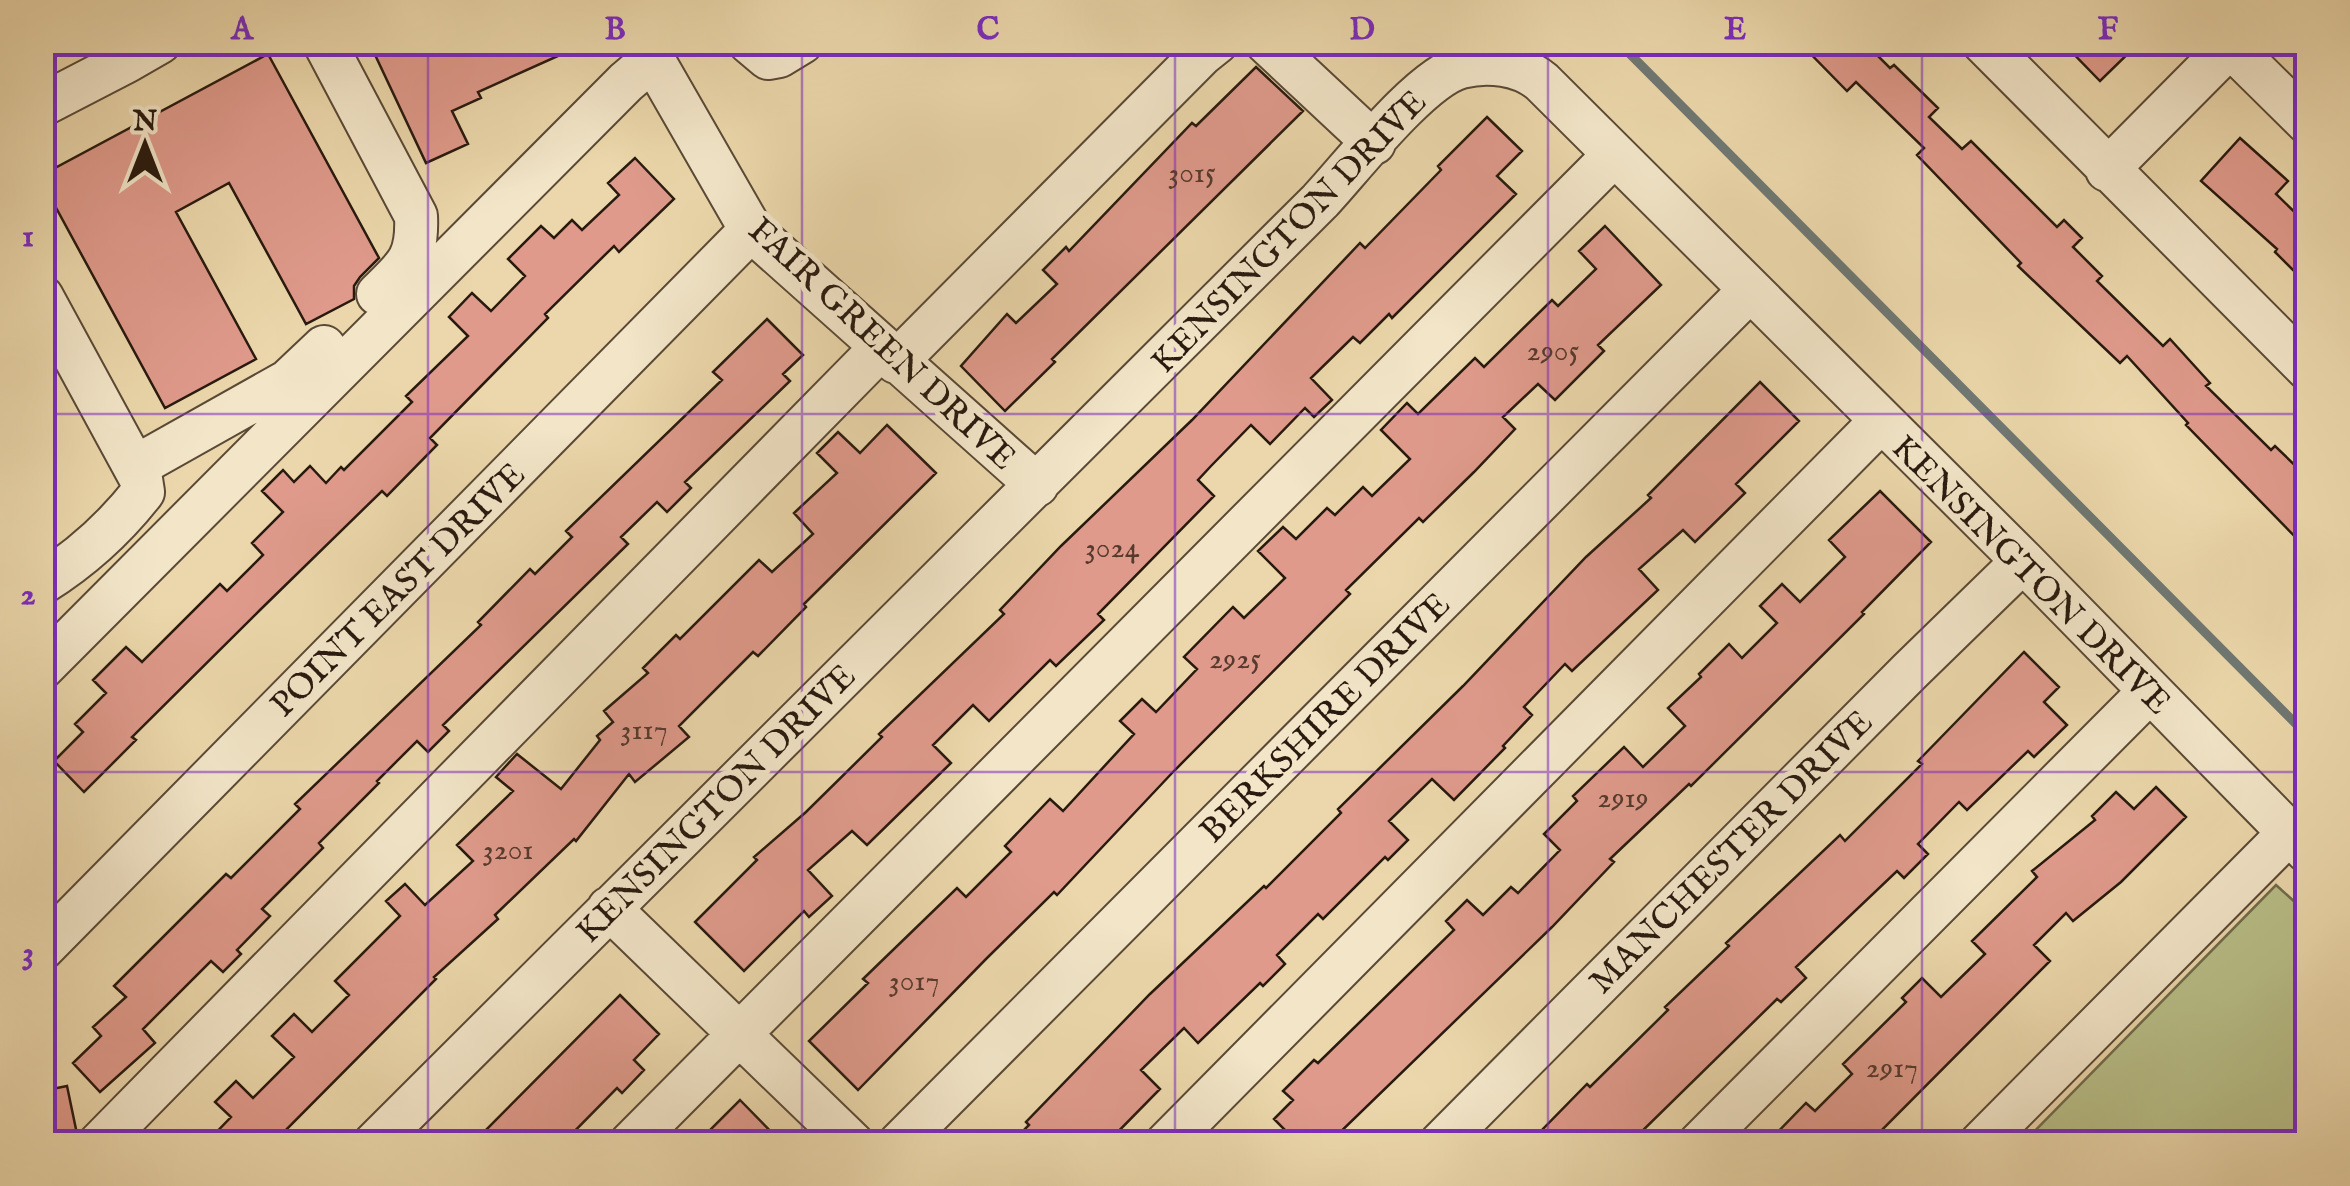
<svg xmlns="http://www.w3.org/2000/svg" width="2350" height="1186" font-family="'IM FELL English',serif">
<rect width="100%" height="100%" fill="#ebd7ab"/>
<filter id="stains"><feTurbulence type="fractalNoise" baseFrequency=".002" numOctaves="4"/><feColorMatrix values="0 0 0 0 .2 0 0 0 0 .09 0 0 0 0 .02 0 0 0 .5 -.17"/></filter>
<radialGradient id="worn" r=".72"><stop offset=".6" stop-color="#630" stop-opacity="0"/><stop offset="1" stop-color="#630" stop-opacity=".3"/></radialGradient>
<path fill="#b8be88" stroke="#706c4c" stroke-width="2.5" d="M 2276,885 L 2307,913 L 2307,1143 L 2023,1143 Z"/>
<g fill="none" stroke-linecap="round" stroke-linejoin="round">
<path stroke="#6f7873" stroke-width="9" d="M 1618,42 L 2308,736"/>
</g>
<path fill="#df9a8b" stroke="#291a0f" stroke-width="2.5" d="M 369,42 L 589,42 L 478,92 L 481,98 L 452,111 L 468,144 L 426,163 Z
M 1799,42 L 1864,42 L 1890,68 L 1894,65 L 1938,108 L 1929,117 L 1962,149 L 1971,141 L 2057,227 L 2064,220 L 2082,238 L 2073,247 L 2102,276 L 2097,281 L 2163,346 L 2170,339 L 2210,383 L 2206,386 L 2271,450 L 2275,446 L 2308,478 L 2308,550 L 2186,425 L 2188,423 L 2127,356 L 2120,363 L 2018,266 L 2021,263 L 1917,155 L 1924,148 L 1856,82 L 1847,91 Z
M 2062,42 L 2140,42 L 2100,81 Z
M 268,54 L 379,258 L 360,277 L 354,286 L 354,299 L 306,324 L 229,183 L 176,212 L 256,359 L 165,408 L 42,182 L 42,175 Z
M 1256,67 L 1303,111 L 1052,359 L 1055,362 L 1005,411 L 961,366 L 1007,314 L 1016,323 L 1057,284 L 1043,270 L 1066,247 L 1069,251 L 1192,123 L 1196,126 Z
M 1487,117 L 1522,151 L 1497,176 L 1516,194 L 1392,318 L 1389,314 L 1360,343 L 1353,337 L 1311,378 L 1332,400 L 1314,417 L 1305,408 L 1270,444 L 1251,425 L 1211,466 L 1198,480 L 1214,496 L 1098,614 L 1104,620 L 1056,666 L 1050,660 L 989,721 L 973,705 L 933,745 L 951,763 L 867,845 L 852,831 L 808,870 L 832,896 L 809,917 L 804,911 L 744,971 L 695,922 L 757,860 L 754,857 L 806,812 L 882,737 L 879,734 L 1004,614 L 1000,610 L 1061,546 L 1192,420 L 1360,243 L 1365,248 L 1441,170 L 1438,166 Z
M 2240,138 L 2288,181 L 2276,194 L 2308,225 L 2308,285 L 2275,252 L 2277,249 L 2201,181 Z
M 635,158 L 674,199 L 619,252 L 614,246 L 545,314 L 548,318 L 430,438 L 437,445 L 387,496 L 382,491 L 260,610 L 132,737 L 136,740 L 84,792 L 54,761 L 83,732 L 75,724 L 106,693 L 93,680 L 126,647 L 142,662 L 220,584 L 227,591 L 263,555 L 252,543 L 283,512 L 262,491 L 283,470 L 294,482 L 310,466 L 326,483 L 341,467 L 344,470 L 412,402 L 406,396 L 468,336 L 449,317 L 472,293 L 491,311 L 525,276 L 508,259 L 541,226 L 554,238 L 572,220 L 582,230 L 619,195 L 608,183 Z
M 1605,226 L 1661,285 L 1598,345 L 1604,351 L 1555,400 L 1538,384 L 1503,417 L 1515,429 L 1474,472 L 1423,522 L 1419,518 L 1346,590 L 1350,594 L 1173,772 L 1057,895 L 1054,892 L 986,959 L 858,1090 L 809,1041 L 868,983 L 863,979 L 957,888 L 966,897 L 1011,852 L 1005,846 L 1050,799 L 1063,811 L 1134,734 L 1120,721 L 1142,699 L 1156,712 L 1197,669 L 1184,657 L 1233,607 L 1244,618 L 1285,578 L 1258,551 L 1283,527 L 1296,539 L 1327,508 L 1335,515 L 1363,487 L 1372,496 L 1410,459 L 1381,430 L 1407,403 L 1418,414 L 1475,358 L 1484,367 L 1552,300 L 1558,306 L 1596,269 L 1579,251 Z
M 767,319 L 803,355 L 783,374 L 790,381 L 685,482 L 691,488 L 667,512 L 657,502 L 621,537 L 628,544 L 443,725 L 449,731 L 428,752 L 417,741 L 377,781 L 379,783 L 319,843 L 323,848 L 262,909 L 270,916 L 237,950 L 241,954 L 223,972 L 211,961 L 143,1029 L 155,1043 L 100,1092 L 73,1063 L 101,1036 L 93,1027 L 126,997 L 114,986 L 226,874 L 231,878 L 300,809 L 295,804 L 481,625 L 478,622 L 530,569 L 535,574 L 572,537 L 566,531 L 722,380 L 713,372 Z
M 1760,382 L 1799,421 L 1736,484 L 1745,493 L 1695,542 L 1683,530 L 1639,569 L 1658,590 L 1572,671 L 1565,664 L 1524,707 L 1532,715 L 1503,746 L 1505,748 L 1454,800 L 1432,779 L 1389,821 L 1408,840 L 1388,860 L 1385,857 L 1323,919 L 1318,914 L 1277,955 L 1285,964 L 1263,986 L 1260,983 L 1198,1043 L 1184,1028 L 1141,1070 L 1160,1089 L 1106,1144 L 1010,1144 L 1029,1125 L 1026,1122 L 1150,994 L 1264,886 L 1266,888 L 1341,813 L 1338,809 L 1463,686 L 1586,557 L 1651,498 L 1648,495 Z
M 887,425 L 936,473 L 804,604 L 806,607 L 758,656 L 753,652 L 679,726 L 689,737 L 635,782 L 629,774 L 576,841 L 574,839 L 495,915 L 498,919 L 434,977 L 436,979 L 272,1144 L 205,1144 L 231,1117 L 215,1102 L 236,1081 L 253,1098 L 294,1057 L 272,1036 L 294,1014 L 312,1032 L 349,995 L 335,981 L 400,916 L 386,901 L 405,884 L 425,905 L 473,861 L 457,845 L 513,791 L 496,777 L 505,767 L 517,754 L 561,789 L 600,740 L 597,736 L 613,722 L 604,711 L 648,673 L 643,668 L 676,635 L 680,639 L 759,560 L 772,572 L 813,534 L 794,513 L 837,473 L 817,453 L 838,432 L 860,453 Z
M 1880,491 L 1931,542 L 1862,612 L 1864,614 L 1691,786 L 1689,784 L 1610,859 L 1614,862 L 1552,927 L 1328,1144 L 1269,1144 L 1284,1129 L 1274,1119 L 1293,1100 L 1283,1091 L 1314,1060 L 1318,1063 L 1454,930 L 1446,921 L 1467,900 L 1483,915 L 1511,887 L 1518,893 L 1560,850 L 1544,834 L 1577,801 L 1573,796 L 1624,747 L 1643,767 L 1685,726 L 1668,708 L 1701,677 L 1699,674 L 1729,644 L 1742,658 L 1777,623 L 1760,606 L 1782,584 L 1800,602 L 1845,557 L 1829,540 Z
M 2024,652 L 2059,687 L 2044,702 L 2067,725 L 2034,757 L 2028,751 L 1967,810 L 1959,802 L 1918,844 L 1928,854 L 1904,878 L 1897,871 L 1796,967 L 1806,978 L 1781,1002 L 1777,999 L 1629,1144 L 1550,1144 L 1539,1133 L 1587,1084 L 1590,1087 L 1668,1010 L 1665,1007 L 1729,946 L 1726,943 L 1840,835 L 1845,841 L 1922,764 L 1918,761 Z
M 2156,787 L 2186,817 L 2121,882 L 2073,921 L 2066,913 L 2034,945 L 2050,961 L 1868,1144 L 1766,1144 L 1806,1103 L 1815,1111 L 1852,1074 L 1843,1064 L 1906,1002 L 1902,998 L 1922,978 L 1941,997 L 1985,954 L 1972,941 L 2037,877 L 2032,871 L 2095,820 L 2092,816 L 2116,792 L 2134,809 Z
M 620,995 L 659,1034 L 634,1060 L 644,1070 L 622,1093 L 617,1088 L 562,1144 L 472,1144 Z
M 67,1086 L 77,1134 L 42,1142 L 42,1091 Z
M 740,1100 L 783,1144 L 696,1144 Z"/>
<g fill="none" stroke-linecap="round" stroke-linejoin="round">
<g stroke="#5a4936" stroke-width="46">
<path id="minor" d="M 324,42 L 416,216 C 418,258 407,266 378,294
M 643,42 L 751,230 L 1037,485
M 749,42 L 768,58 L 779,56 L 802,42
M 1266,42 L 1374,143
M 1983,42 L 2308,369
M 2226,42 L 2308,123
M 127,61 L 160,42
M 42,105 L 127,61 L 116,42
M 2107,170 L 2234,42
M 42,297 L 141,479 L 143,492 C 114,529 82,558 42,583
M 896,362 L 1202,54 L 1217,42
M 135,467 L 288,381 L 324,347
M 42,668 L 626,82 L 653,59
M 609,908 L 853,1144
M 42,949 L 751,230
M 99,1144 L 882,347
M 374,1144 L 1320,201 C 1351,168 1420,78 1461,67 C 1488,60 1521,64 1542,82 L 2023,561 L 2308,852
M 630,1144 L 1614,155
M 899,1144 L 1749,291
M 1166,1144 L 1881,421
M 1440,1144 L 1910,671 L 2023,561
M 1699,1144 L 2149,692
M 1980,1144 L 2287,835"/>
</g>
<use href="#minor" stroke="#f2e5c8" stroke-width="42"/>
</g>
<path fill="none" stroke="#7b2cbf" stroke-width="2.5" stroke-opacity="0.55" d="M 428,42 L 428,1144M 802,42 L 802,1144M 1175,42 L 1175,1144M 1548,42 L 1548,1144M 1922,42 L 1922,1144M 42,414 L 2308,414M 42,772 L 2308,772"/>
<g text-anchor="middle" stroke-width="10" stroke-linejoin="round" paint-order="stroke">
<g font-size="30" fill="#563a2e">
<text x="1192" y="182">3015</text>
<text x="1553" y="360">2905</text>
<text x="1112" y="557">3024</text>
<text x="1235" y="668">2925</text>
<text x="644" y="739">3117</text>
<text x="1623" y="807">2919</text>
<text x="508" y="859">3201</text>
<text x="914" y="990">3017</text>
<text x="1892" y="1077">2917</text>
</g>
<g font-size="35" fill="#291a0f" stroke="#f2e5c8">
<text transform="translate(1288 231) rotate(-46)" y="12">KENSINGTON DRIVE</text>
<text transform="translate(883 343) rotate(43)" y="12">FAIR GREEN DRIVE</text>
<text transform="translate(2032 574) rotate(45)" y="12">KENSINGTON DRIVE</text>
<text transform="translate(397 589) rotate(-45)" y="12">POINT EAST DRIVE</text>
<text transform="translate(1324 717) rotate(-45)" y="12">BERKSHIRE DRIVE</text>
<text transform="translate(715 803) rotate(-45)" y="12">KENSINGTON DRIVE</text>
<text transform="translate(1730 851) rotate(-45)" y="12">MANCHESTER DRIVE</text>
</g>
</g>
<rect width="2350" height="1186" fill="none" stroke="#ebd7ab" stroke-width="110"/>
<g transform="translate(145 145)" stroke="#f2e5c8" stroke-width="8" paint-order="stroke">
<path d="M0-8L18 38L0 25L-18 38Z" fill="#291a0f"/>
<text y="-15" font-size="28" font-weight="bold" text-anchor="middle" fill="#291a0f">N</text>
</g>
<rect x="55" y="55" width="2240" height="1076" fill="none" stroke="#7b2cbf" stroke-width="4"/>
<g font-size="32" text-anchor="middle" font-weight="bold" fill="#7b2cbf">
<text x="242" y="39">A</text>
<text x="615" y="39">B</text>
<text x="988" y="39">C</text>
<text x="1362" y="39">D</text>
<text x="1735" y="39">E</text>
<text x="2108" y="39">F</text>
<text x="28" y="246">1</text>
<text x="28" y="604">2</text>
<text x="28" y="963">3</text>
</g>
<rect width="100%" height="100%" filter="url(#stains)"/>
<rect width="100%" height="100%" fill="url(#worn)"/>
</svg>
